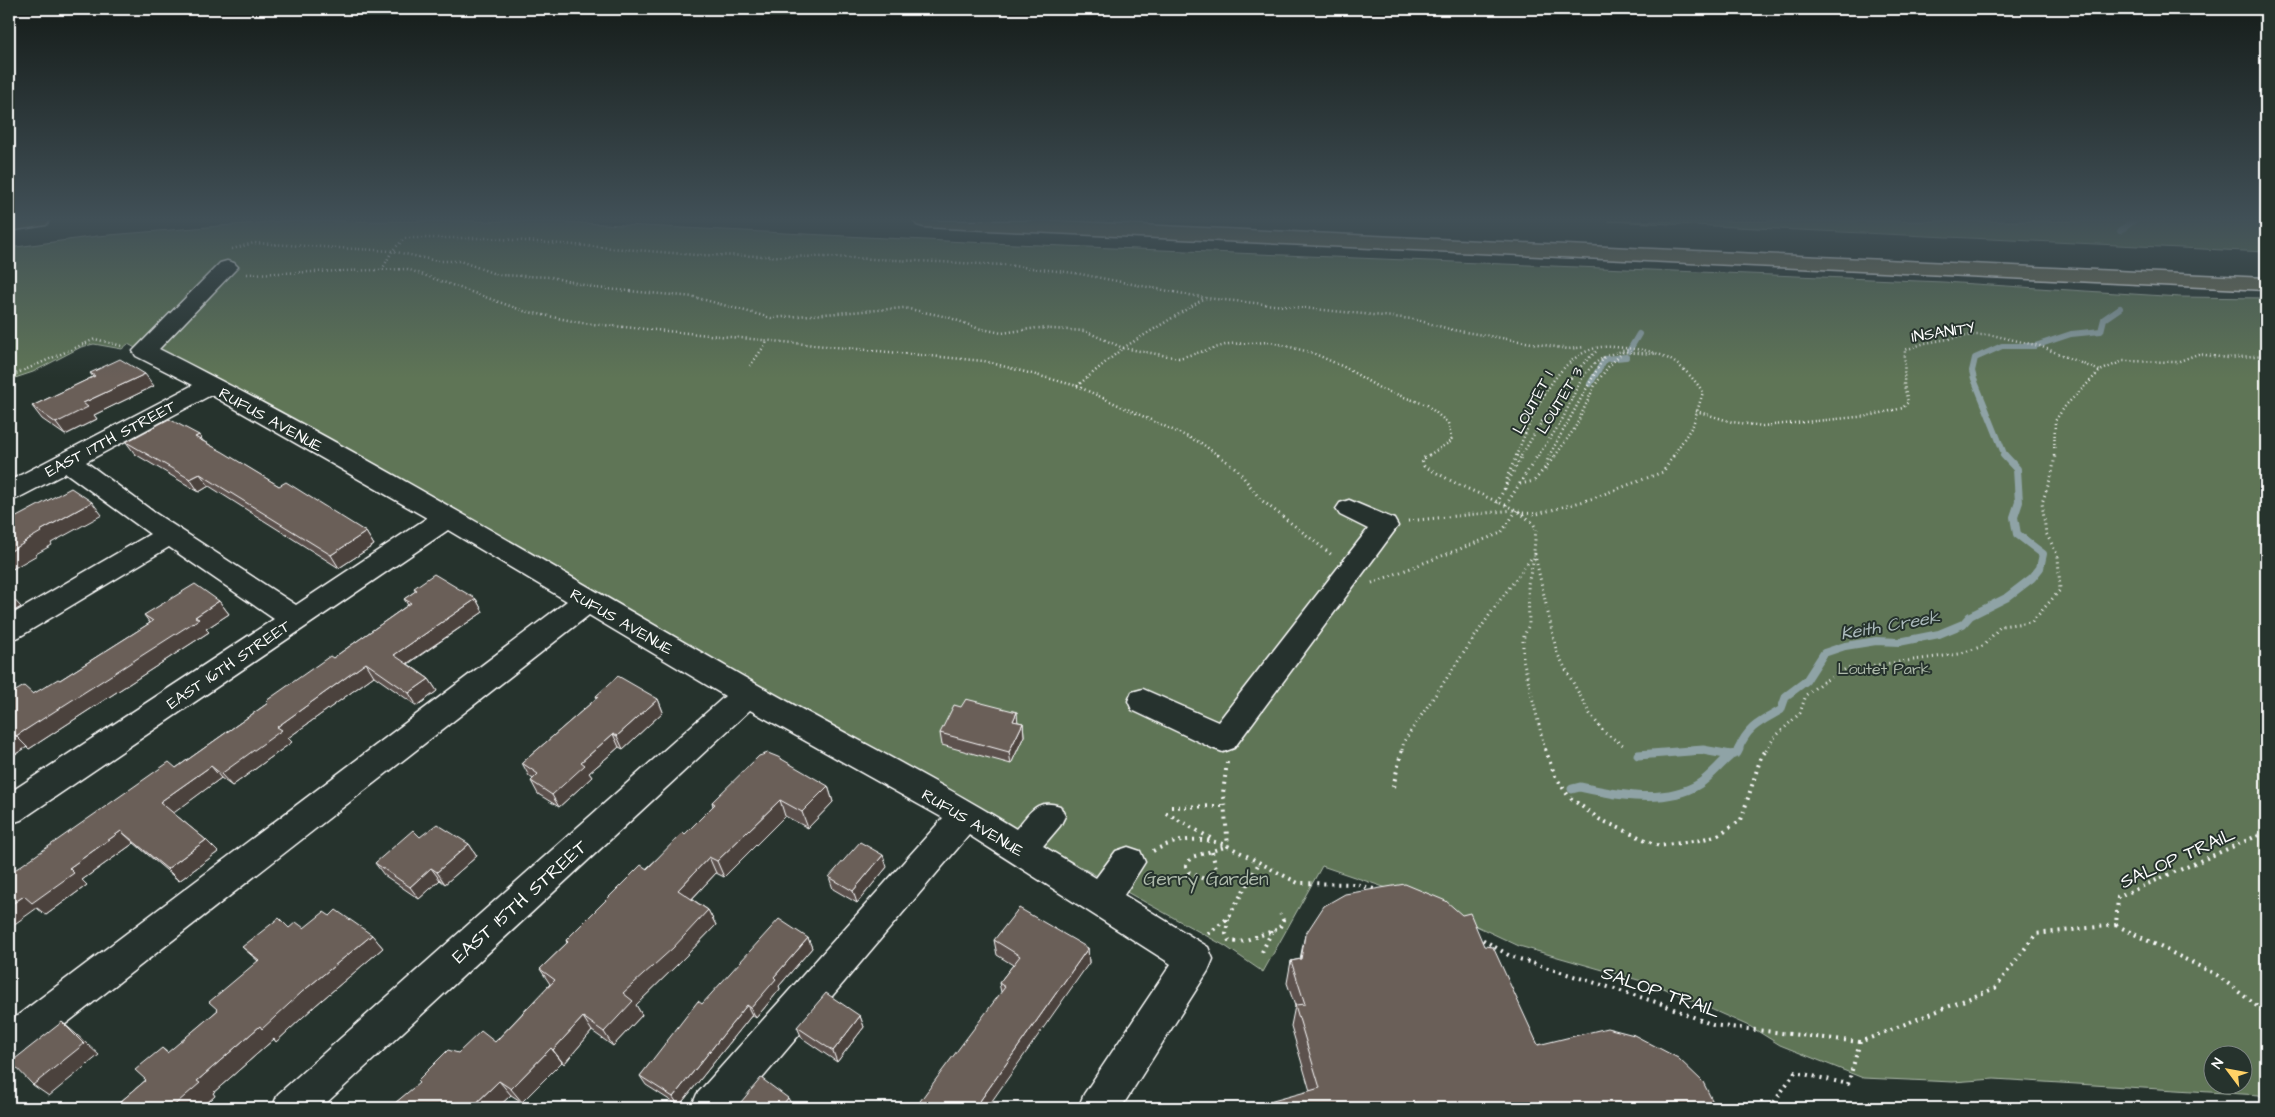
<svg xmlns="http://www.w3.org/2000/svg" width="2275" height="1117" font-family="'Architects Daughter',sans-serif">
<rect width="100%" height="100%" fill="#26332d"/>
<filter id="ink" filterUnits="userSpaceOnUse"><feTurbulence type="fractalNoise" baseFrequency=".02" numOctaves="2"/><feDisplacementMap in="SourceGraphic" scale="10" xChannelSelector="R" yChannelSelector="G"/><feConvolveMatrix kernelMatrix="1 2 1 2 8 2 1 2 1" color-interpolation-filters="sRGB"/></filter>
<g filter="url(#ink)">
<path fill="#5e7457" stroke="#aebaab" fill-rule="evenodd" d="M 281,221 L 543,221 L 966,242 L 1943,282 L 2180,297 L 2266,298 L 2266,1103 L 2259,1095 L 1994,1079 L 1953,1082 L 1863,1078 L 1780,1045 L 1751,1027 L 1659,986 L 1519,946 L 1419,899 L 1322,866 L 1263,972 L 1225,946 L 128,344 L 122,349 L 94,344 L 81,347 L 33,372 L 9,380 L 9,248 L 97,236 ZM 2212,1054 L 2242,1054 L 2242,1084 L 2212,1084 Z
M 1608,221 L 2266,221 L 2266,252 Z"/>
<g fill="none" stroke-linecap="round" stroke-linejoin="round">
<path stroke="#8fa3a6" stroke-width="6" d="M 2120,231 L 2133,221
M 1629,351 L 1639,334
M 1590,384 L 1605,359 L 1626,357
M 2005,456 L 1974,379 L 1972,371 L 1975,358 L 2002,346 L 2035,346 L 2071,334 L 2101,331 L 2104,319 L 2120,308"/>
<path stroke="#8fa3a6" stroke-width="8" d="M 1738,750 C 1748,726 1760,722 1781,710 L 1786,696 L 1806,681 L 1824,653 L 1845,646 L 1876,641 L 1899,642 L 1939,634 L 1963,624 L 1970,616 L 2006,598 L 2032,578 L 2040,568 L 2043,554 L 2017,534 L 2014,517 L 2019,502 L 2017,469 L 2004,455"/>
<path stroke="#8fa3a6" stroke-width="9" d="M 1638,755 L 1703,750 L 1731,755
M 1572,789 L 1580,787 C 1616,795 1666,805 1699,784 C 1711,776 1720,764 1731,755 L 1737,753 L 1739,749"/>
<g stroke="#fff" stroke-width="3">
<path id="minor" d="M 227,261 L 234,263 L 238,267 L 234,271 L 159,349 C 354,447 542,561 732,670 C 826,725 924,772 1016,829 C 1031,812 1036,798 1060,806 L 1065,816 L 1060,826 L 1043,846 L 1096,878 L 1116,851 L 1128,847 L 1140,851 L 1145,862 L 1124,895 L 1208,947 L 1213,959 L 1208,971 L 1121,1108 L 1078,1108 L 1084,1094 L 1171,964 L 969,835 L 737,1108 L 691,1108 L 697,1094 L 943,818 L 750,710 L 321,1108 L 272,1108 L 278,1094 L 725,696 L 589,615 L 22,1058 L 9,1064 L 9,1022 L 567,601 L 448,530 L 21,820 L 9,824 L 9,793 L 274,619 L 169,547 L 19,637 L 9,640 L 9,616 L 150,534 L 66,473 L 18,498 L 9,501 L 9,481 L 193,385 L 136,356 L 133,351 L 220,263 ZM 211,395 L 427,518 L 296,605 L 155,513 L 86,462 Z
M 1349,500 L 1394,519 L 1398,526 L 1234,748 L 1223,752 L 1212,748 L 1132,710 L 1128,701 L 1132,692 L 1143,689 L 1218,722 L 1368,529 L 1340,515 L 1336,509 L 1340,503 Z"/>
</g>
<g stroke="#fff" stroke-width="3">
<path id="highway" d="M 9,221 L 49,221 L 46,225 L 9,231 Z
M 914,221 L 1057,221 L 2266,278 L 2266,290 L 924,227 L 917,225 Z"/>
</g>
<path stroke="#fff" stroke-width="2.5" stroke-dasharray="1 3" stroke-linecap="butt" d="M 232,249 L 254,243 L 392,251 L 437,261 L 460,261 L 498,275 L 551,277 L 596,288 L 694,297 L 771,318 L 904,308 L 948,317 L 977,328 L 1002,333 L 1037,328 L 1085,331 L 1123,348 L 1179,358 L 1229,344 L 1271,342 L 1313,353 L 1346,368 L 1381,389 L 1427,405 L 1448,423 L 1452,441 L 1427,456
M 382,270 L 392,251 L 405,238 L 489,238 L 697,255 L 829,257 L 1005,265 L 1075,273 L 1205,298 L 1413,319 L 1453,330 L 1568,349 L 1585,347
M 247,274 L 407,269 L 524,311 L 582,323 L 984,361 L 1077,386 L 1201,443 L 1219,456
M 750,366 L 767,342
M 9,377 L 95,339 L 122,346
M 1077,386 L 1123,348 L 1205,298
M 1696,411 L 1732,422 L 1763,426 L 1868,416 L 1903,408 L 1908,402 L 1904,385 L 1905,350 L 1925,343 L 1972,335 L 1992,335 L 2040,346 L 2100,371
M 1516,456 C 1531,420 1553,359 1596,348 C 1608,345 1622,348 1634,349 C 1665,351 1686,367 1703,392 L 1693,425 L 1673,456
M 1521,456 C 1543,421 1565,377 1598,350
M 1538,456 C 1546,443 1558,429 1565,414 C 1580,381 1588,355 1629,350
M 1549,456 L 1604,357
M 1555,456 L 1575,428 L 1595,385 L 1608,367 L 1623,352 L 1657,354
M 2054,456 L 2055,421 L 2066,405 L 2100,371 L 2123,361 L 2177,362 L 2198,354 L 2227,358 L 2266,355"/>
<path stroke="#fff" stroke-width="3" stroke-dasharray="1 4" stroke-linecap="butt" d="M 1218,455 L 1237,469 L 1260,499 L 1332,555
M 1429,455 L 1422,459 L 1424,466 L 1457,484 L 1523,513 L 1537,514 L 1588,500 L 1663,472 L 1674,455
M 1545,470 L 1549,455
M 1520,484 L 1534,481 L 1556,455
M 1505,489 L 1508,475 L 1517,455
M 1497,503 L 1522,455
M 1506,505 L 1538,455
M 1519,512 L 1533,523 L 1536,529 L 1534,551 L 1557,653 L 1590,714 L 1605,733 L 1626,747
M 1408,521 L 1514,510
M 1535,553 L 1528,584 L 1529,624 L 1523,639 L 1523,659 L 1545,750
M 1372,583 L 1501,533 L 1517,510
M 1402,750 L 1404,741 L 1497,604 L 1533,556
M 1766,750 L 1774,738 L 1800,713 L 1806,695 L 1821,683 L 1846,669 L 1959,654 L 1983,646 L 2001,626 L 2032,622 L 2060,590 L 2058,556 L 2046,533 L 2042,503 L 2052,474 L 2055,455"/>
<path stroke="#fff" stroke-width="4" stroke-dasharray="2 5" stroke-linecap="butt" d="M 1545,749 L 1555,776 L 1569,797 L 1599,819 L 1659,846 L 1700,840 L 1718,835 L 1741,820 L 1761,757 L 1767,749
M 1227,762 L 1223,793 L 1228,846 L 1298,883 L 1356,884 L 1377,890
M 1393,787 L 1402,749
M 1171,807 L 1222,806
M 1166,813 L 1212,839
M 1153,851 C 1177,838 1202,836 1228,846
M 1212,852 L 1216,868 L 1210,877 L 1204,879 L 1189,872 L 1186,866 L 1192,857 L 1228,846
M 1228,919 L 1226,934 L 1229,941 L 1240,942 L 1279,929 L 1283,920 L 1280,914
M 2116,925 L 2217,975 L 2266,1013
M 1208,934 L 1228,918 L 1259,863
M 1477,936 L 1510,956 L 1659,1003 L 1713,1025 L 1860,1042 L 1995,988 L 2036,934 L 2116,925 L 2118,897 L 2266,832
M 1262,952 L 1272,931
M 1770,1108 L 1795,1072 L 1848,1084 L 1860,1042"/>
<use href="#minor" fill="#26332d" fill-rule="evenodd"/>
<use href="#highway" fill="#706f59" fill-rule="evenodd"/>
</g>
<path fill="#5c514d" stroke="#fff" d="M 90,373 L 154,386 L 94,415 L 97,419 L 65,435 L 42,419 L 32,406 L 93,377 Z
M 203,441 L 279,486 L 366,532 L 374,545 L 339,568 L 209,486 L 199,492 L 135,454 L 126,442 Z
M 414,588 L 476,599 L 483,612 L 408,664 L 429,679 L 437,691 L 417,706 L 374,676 L 288,738 L 292,742 L 232,786 L 221,778 L 173,813 L 206,840 L 218,852 L 179,881 L 134,843 L 82,880 L 87,885 L 46,915 L 37,908 L 176,768 L 268,703 L 266,701 L 333,658 L 408,605 L 404,599 L 416,591 Z
M 219,601 L 229,614 L 206,629 L 209,632 L 29,749 L 27,747 L 9,758 L 9,695 L 33,694 L 60,680 L 150,623 L 144,615 Z
M 596,696 L 658,699 L 663,712 L 623,749 L 619,747 L 589,773 L 592,777 L 559,807 L 538,794 L 531,781 L 533,779 L 529,776 L 522,763 L 597,698 Z
M 1018,722 L 1023,723 L 1024,736 L 1011,764 L 942,745 L 940,733 Z
M 828,786 L 833,802 L 808,828 L 785,816 L 724,877 L 716,873 L 692,899 L 708,910 L 716,925 L 680,962 L 636,1005 L 642,1015 L 613,1046 L 592,1031 L 564,1064 L 562,1062 L 522,1102 L 511,1095 L 497,1108 L 389,1108 L 458,1053 L 495,1042 L 550,984 L 540,969 L 567,943 L 566,940 L 685,834 L 713,806 L 712,802 Z
M 420,837 L 469,844 L 477,856 L 445,884 L 440,880 L 419,899 L 384,875 L 375,863 Z
M 887,867 L 857,903 L 833,889 L 829,877 Z
M 330,916 L 372,935 L 383,948 L 316,1005 L 276,1042 L 274,1039 L 213,1093 L 215,1096 L 201,1108 L 113,1108 L 146,1080 L 162,1048 L 168,1053 L 218,1010 L 258,961 L 242,947 L 289,928 L 304,928 Z
M 1305,935 L 1484,946 L 1538,1045 L 1634,1035 L 1310,1091 L 1291,1026 L 1295,1006 L 1287,983 L 1291,961 L 1300,959 Z
M 808,938 L 812,948 L 779,986 L 780,989 L 756,1018 L 752,1015 L 679,1106 L 646,1085 L 640,1076 L 702,1004 Z
M 994,940 L 1088,948 L 1089,963 L 1001,992 L 999,983 L 1013,965 L 997,955 Z
M 860,1016 L 864,1027 L 837,1062 L 802,1038 L 797,1027 Z"/>
<path fill="#4b423e" stroke="#fff" d="M 145,374 L 154,386 L 94,415 L 97,419 L 65,435 L 56,423 L 83,403 Z
M 199,435 L 208,448 L 195,437 Z
M 200,474 L 209,486 L 199,492 L 190,479 Z
M 92,502 L 102,515 L 51,543 L 52,545 L 36,554 L 37,555 L 9,571 L 9,552 L 40,531 Z
M 366,532 L 374,545 L 339,568 L 331,555 Z
M 9,594 L 21,607 L 9,614 Z
M 476,599 L 483,612 L 402,667 L 394,655 Z
M 219,601 L 229,614 L 206,629 L 209,632 L 29,749 L 16,736 L 195,617 Z
M 366,663 L 374,676 L 288,738 L 292,742 L 232,786 L 221,774 L 277,727 Z
M 429,679 L 437,691 L 417,706 L 409,693 Z
M 658,699 L 663,712 L 623,749 L 617,736 Z
M 1017,712 L 1018,725 L 1013,721 Z
M 1023,723 L 1024,736 L 1011,764 L 1009,752 Z
M 14,734 L 27,747 L 9,758 L 9,737 Z
M 613,734 L 619,747 L 589,773 L 592,777 L 559,807 L 552,795 L 581,762 Z
M 211,766 L 221,778 L 171,815 L 160,802 Z
M 828,786 L 833,802 L 808,828 L 802,812 Z
M 780,800 L 785,816 L 724,877 L 717,861 Z
M 121,831 L 134,843 L 82,880 L 87,885 L 46,915 L 37,908 L 9,928 L 9,906 L 24,896 L 69,868 Z
M 206,840 L 218,852 L 179,881 L 167,869 Z
M 469,844 L 477,856 L 445,884 L 437,872 Z
M 883,855 L 887,867 L 857,903 L 853,891 Z
M 709,857 L 716,873 L 686,905 L 678,890 Z
M 431,868 L 440,880 L 419,899 L 410,887 Z
M 708,910 L 716,925 L 680,962 L 636,1005 L 642,1015 L 613,1046 L 604,1032 L 623,993 Z
M 372,935 L 383,948 L 316,1005 L 276,1042 L 274,1039 L 213,1093 L 215,1096 L 201,1108 L 171,1108 L 197,1081 L 260,1026 Z
M 808,938 L 812,948 L 779,986 L 780,989 L 756,1018 L 751,1008 L 774,977 Z
M 1088,948 L 1089,963 L 987,1108 L 975,1108 Z
M 747,1005 L 752,1015 L 679,1106 L 673,1097 Z
M 860,1016 L 864,1027 L 837,1062 L 833,1051 Z
M 583,1017 L 592,1031 L 564,1064 L 553,1050 Z
M 62,1022 L 76,1034 L 99,1055 L 49,1096 L 33,1085 Z
M 551,1048 L 562,1062 L 522,1102 L 511,1089 Z
M 499,1081 L 511,1095 L 497,1108 L 471,1108 Z
M 788,1098 L 793,1107 L 792,1108 L 780,1108 Z"/>
<path fill="#6b5e59" stroke="#fff" d="M 120,359 L 145,374 L 83,403 L 88,407 L 56,423 L 32,406 L 95,376 L 90,373 Z
M 169,419 L 199,435 L 195,437 L 223,452 L 279,486 L 286,482 L 366,532 L 331,555 L 200,474 L 190,479 L 126,442 Z
M 71,488 L 92,502 L 40,531 L 41,532 L 24,542 L 26,542 L 9,552 L 9,521 Z
M 434,574 L 476,599 L 394,655 L 429,679 L 409,693 L 366,663 L 277,727 L 282,730 L 221,774 L 211,766 L 160,802 L 206,840 L 167,869 L 121,831 L 69,868 L 74,873 L 32,903 L 24,896 L 9,906 L 9,874 L 169,762 L 176,768 L 268,703 L 266,701 L 330,656 L 333,658 L 411,603 L 404,599 L 417,590 L 414,588 Z
M 195,584 L 219,601 L 195,617 L 199,619 L 16,736 L 14,734 L 9,737 L 9,695 L 24,686 L 33,694 L 58,679 L 60,680 L 153,621 L 144,615 Z
M 618,676 L 658,699 L 617,736 L 613,734 L 581,762 L 585,765 L 552,795 L 531,781 L 538,774 L 522,763 L 598,697 L 596,696 Z
M 966,699 L 1017,712 L 1013,721 L 1023,723 L 1009,752 L 940,733 L 954,705 L 961,707 Z
M 768,753 L 778,757 L 828,786 L 802,812 L 780,800 L 717,861 L 709,857 L 678,890 L 708,910 L 673,948 L 623,993 L 633,1001 L 604,1032 L 583,1017 L 553,1050 L 551,1048 L 511,1089 L 499,1081 L 471,1108 L 389,1108 L 419,1083 L 417,1081 L 448,1050 L 458,1053 L 481,1031 L 495,1042 L 555,980 L 540,969 L 568,942 L 566,940 L 641,865 L 647,869 L 683,832 L 685,834 L 715,804 L 712,802 L 759,756 Z
M 437,824 L 469,844 L 437,872 L 431,868 L 410,887 L 375,863 L 413,830 L 420,837 Z
M 860,842 L 883,855 L 853,891 L 829,877 Z
M 1405,884 L 1446,901 L 1462,915 L 1470,913 L 1484,946 L 1493,947 L 1538,1045 L 1607,1028 L 1634,1035 L 1678,1058 L 1703,1082 L 1716,1108 L 1256,1108 L 1262,1104 L 1320,1088 L 1295,1005 L 1305,1004 L 1291,961 L 1301,959 L 1305,935 L 1324,906 L 1345,894 Z
M 1019,908 L 1088,948 L 975,1108 L 915,1108 L 942,1071 L 1005,987 L 999,983 L 1020,956 L 994,940 Z
M 336,910 L 372,935 L 302,992 L 262,1029 L 260,1026 L 197,1081 L 200,1083 L 171,1108 L 113,1108 L 146,1080 L 135,1070 L 162,1048 L 167,1053 L 218,1010 L 209,1002 L 259,960 L 242,947 L 279,918 L 289,928 L 296,922 L 304,928 L 324,912 L 330,916 Z
M 779,919 L 808,938 L 774,977 L 776,979 L 751,1008 L 747,1005 L 673,1097 L 640,1076 L 698,1001 L 702,1004 Z
M 826,993 L 860,1016 L 833,1051 L 797,1027 Z
M 62,1022 L 84,1044 L 33,1085 L 11,1062 Z
M 761,1078 L 788,1098 L 780,1108 L 736,1108 Z"/>
</g>
<linearGradient id="sky" x2="0" y2="1"><stop stop-color="#151c19"/><stop offset="0.58" stop-color="#415057"/><stop offset="1" stop-color="#415057" stop-opacity="0"/></linearGradient>
<rect width="2275" height="378" fill="url(#sky)"/>
<g text-anchor="middle" stroke-width="4" stroke-linejoin="round" paint-order="stroke">
<g font-size="16" fill="#fff" stroke="#26332d">
<text transform="translate(1943 331) rotate(-9)" y="6">INSANITY</text>
<text transform="translate(1559 400) rotate(-59)" y="6">LOUTET 3</text>
<text transform="translate(1532 402) rotate(-62)" y="6">LOUTET 1</text>
<text transform="translate(271 419) rotate(29)" y="6">RUFUS AVENUE</text>
<text transform="translate(110 438) rotate(-28)" y="6">EAST 17TH STREET</text>
<text transform="translate(622 621) rotate(30)" y="6">RUFUS AVENUE</text>
<text transform="translate(228 664) rotate(-34)" y="6">EAST 16TH STREET</text>
<text transform="translate(973 822) rotate(31)" y="6">RUFUS AVENUE</text>
</g>
<g font-size="16" fill="#aebaab" stroke="#26332d">
<text x="1884" y="674">Loutet Park</text>
</g>
<g font-size="18" font-style="italic" fill="#abbabc" stroke="#26332d">
<text transform="translate(1890 625) rotate(-10)" y="6">Keith Creek</text>
</g>
<g font-size="19" fill="#fff" stroke="#26332d">
<text transform="translate(2177 857) rotate(-24)" y="7">SALOP TRAIL</text>
<text transform="translate(519 901) rotate(-42)" y="7">EAST 15TH STREET</text>
<text transform="translate(1661 991) rotate(19)" y="7">SALOP TRAIL</text>
</g>
<g font-size="19" fill="#aebaab" stroke="#26332d">
<text x="1206" y="885">Gerry Garden</text>
</g>
</g>
<rect width="2275" height="1117" fill="none" stroke="#26332d" stroke-width="30"/>
<rect x="15" y="15" width="2245" height="1087" fill="none" stroke="#fff" stroke-width="2" filter="url(#ink)"/>
<g transform="translate(2228 1070) rotate(302)"><circle r="24" fill="#26332d" stroke="#7d8581"/>
<path d="M0-4L9 19L0 12L-9 19Z" fill="#ffd166"/>
<text y="-8" font-size="14" font-weight="bold" text-anchor="middle" fill="#ffffff">N</text>
</g>
</svg>
